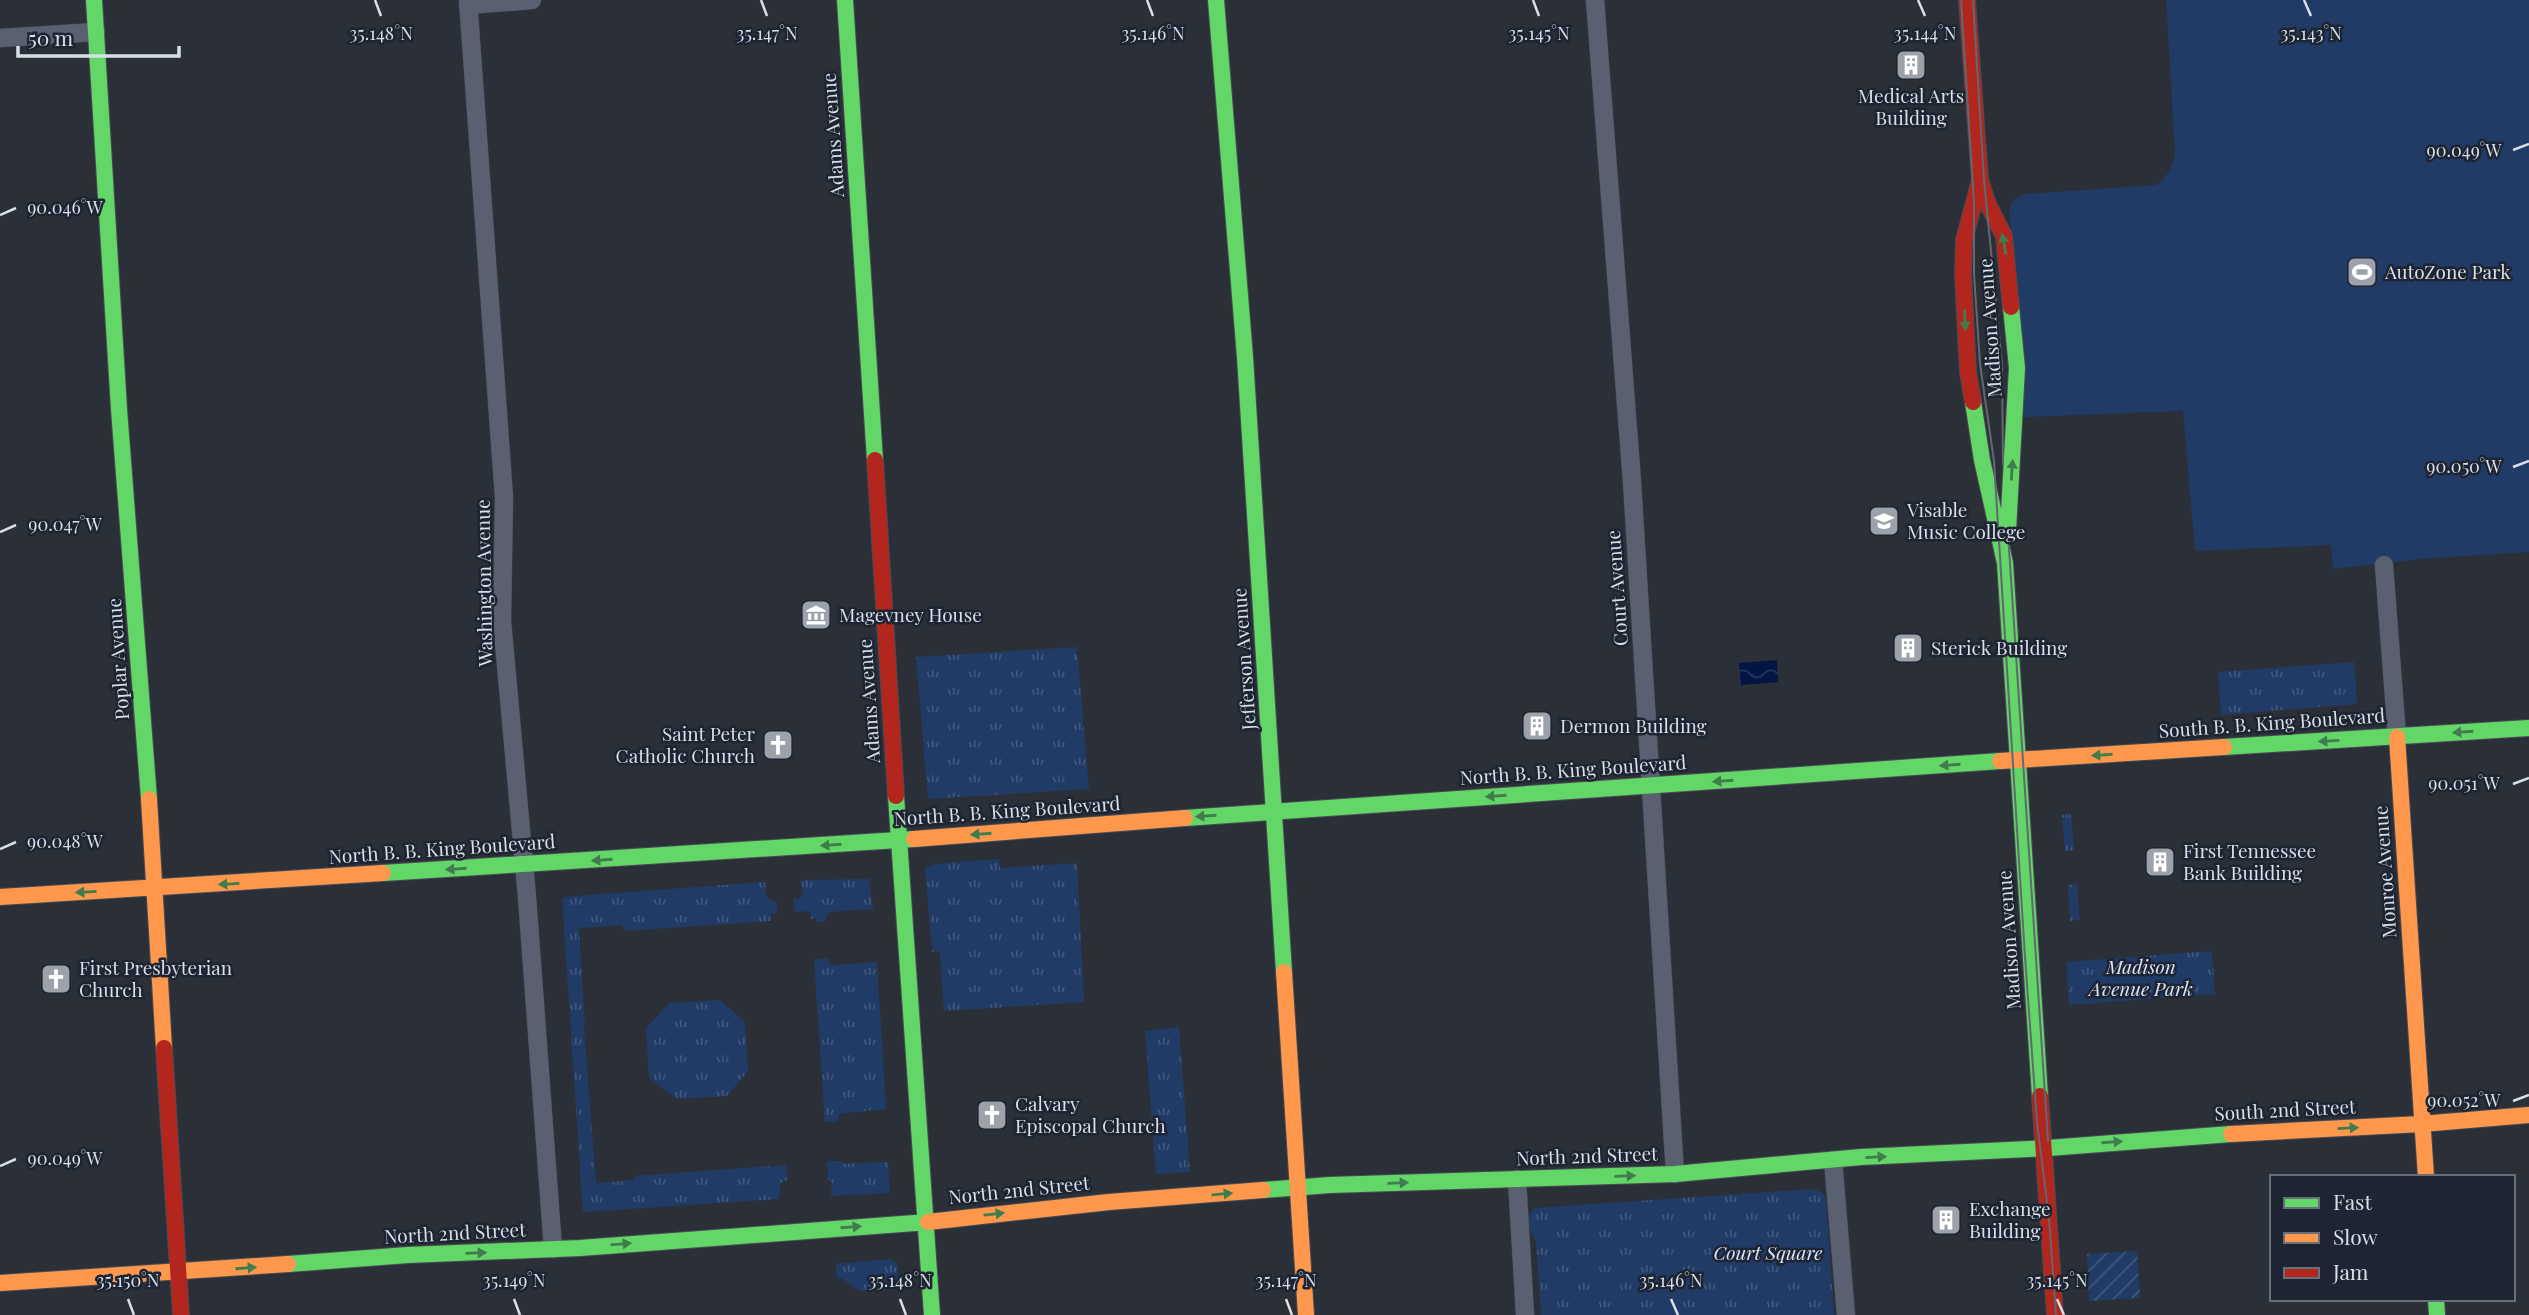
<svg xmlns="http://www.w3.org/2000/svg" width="2529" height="1315" font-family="'Playfair Display',serif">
<defs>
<pattern id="grass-tufts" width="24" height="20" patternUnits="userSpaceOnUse" patternTransform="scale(1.75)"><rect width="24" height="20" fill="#213b67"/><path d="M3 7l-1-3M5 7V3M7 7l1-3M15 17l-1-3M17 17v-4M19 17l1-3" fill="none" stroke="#41577d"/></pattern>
<pattern id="garden-furrows" width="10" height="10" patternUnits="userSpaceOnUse" patternTransform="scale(1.75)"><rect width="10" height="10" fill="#213b67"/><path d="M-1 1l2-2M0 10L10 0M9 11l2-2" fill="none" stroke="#41577d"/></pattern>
<pattern id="water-waves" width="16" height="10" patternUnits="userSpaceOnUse" patternTransform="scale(1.75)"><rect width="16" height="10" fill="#041443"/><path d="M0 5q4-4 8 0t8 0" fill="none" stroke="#28365e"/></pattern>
</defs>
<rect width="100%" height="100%" fill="#2b2f37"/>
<path fill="url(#grass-tufts)" d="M 1077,647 L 1089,789 L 928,799 L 916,657 Z
M 2354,662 L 2357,704 L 2221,715 L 2218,672 Z
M 2071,814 L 2074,850 L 2065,851 L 2062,815 Z
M 999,859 L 1000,868 L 1077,863 L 1084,1002 L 944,1011 L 940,951 L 932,952 L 925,868 L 934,864 Z
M 869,879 L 873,909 L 830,912 L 826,916 L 825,922 L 817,922 L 816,918 L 811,919 L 810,911 L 795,912 L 793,898 L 799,899 L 803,893 L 801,880 Z
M 765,882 L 766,895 L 770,900 L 776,901 L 778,913 L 771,914 L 771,921 L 624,931 L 622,925 L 579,928 L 585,1026 L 584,1027 L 596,1183 L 635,1180 L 635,1176 L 786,1165 L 787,1180 L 781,1183 L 779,1199 L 583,1212 L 562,897 Z
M 2077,884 L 2080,920 L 2070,921 L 2068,885 Z
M 2212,951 L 2215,994 L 2069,1005 L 2066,962 Z
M 829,958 L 829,962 L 832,965 L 877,962 L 886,1109 L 844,1113 L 839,1115 L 838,1122 L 825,1122 L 814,960 Z
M 720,1000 L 745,1022 L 748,1071 L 727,1096 L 677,1099 L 649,1078 L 646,1028 L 670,1003 Z
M 1179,1027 L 1190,1172 L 1156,1174 L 1145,1031 Z
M 827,1161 L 841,1161 L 844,1164 L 888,1162 L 890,1193 L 831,1196 L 832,1182 L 828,1180 Z
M 1815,1189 L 1824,1194 L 1826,1199 L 1834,1315 L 1541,1315 L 1536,1241 L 1529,1228 L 1528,1218 L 1534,1208 Z
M 890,1259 L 897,1263 L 898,1288 L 895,1290 L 860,1291 L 841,1278 L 837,1279 L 836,1264 Z"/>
<path fill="url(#garden-furrows)" d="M 2137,1251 L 2140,1298 L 2089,1301 L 2087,1254 Z"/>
<path fill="#213b67" d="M 2166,0 L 2529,0 L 2529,552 L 2419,559 L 2333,569 L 2331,545 L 2195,551 L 2183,411 L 2024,417 L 2018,287 L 2009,213 L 2012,201 L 2025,194 L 2156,185 C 2168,176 2173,167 2175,152 Z"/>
<path fill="url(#water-waves)" d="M 1777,660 L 1778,682 L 1741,685 L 1739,663 Z"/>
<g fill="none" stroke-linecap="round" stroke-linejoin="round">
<g stroke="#484c52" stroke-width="19">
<path id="street" d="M 468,0 L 504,497 L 502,621 L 527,897 L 553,1249
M 1595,0 L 1632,482 L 1675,1174
M 468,5 L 532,0
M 0,38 L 96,32
M 2384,565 L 2397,737
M 1833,1160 L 1846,1315
M 1517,1179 L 1525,1315"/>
</g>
<g stroke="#484c52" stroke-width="18">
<path id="fast" d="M 94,0 L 119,409 L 149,799
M 845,0 L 875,460
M 1216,0 L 1245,357 L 1284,972
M 1973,402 L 1982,460 L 2005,563 L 2040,1096
M 2008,531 L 2017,368 L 2011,307
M 2224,747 L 2529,728
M 896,796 L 932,1315
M 1185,818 L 2000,761
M 383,873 L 914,839
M 1263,1190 L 1330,1185 L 1675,1174 L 1861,1157 L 2048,1148 L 2231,1134
M 288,1264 L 408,1255 L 580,1248 L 928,1222
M 2436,1299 L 2437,1315"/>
</g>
<g stroke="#484c52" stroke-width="18">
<path id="slow" d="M 2397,737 L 2426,1177
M 2000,761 L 2224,747
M 149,799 L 164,1048
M 914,839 L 1185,818
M 0,897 L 383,873
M 1284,972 L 1306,1315
M 2231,1134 L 2421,1124 L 2529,1115
M 928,1222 L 1109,1202 L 1263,1190
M 0,1283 L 288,1264"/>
</g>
<g stroke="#484c52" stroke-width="18">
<path id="jam" d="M 1967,0 L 1980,180 L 1987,202 L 2004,236 L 2011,307
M 1973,402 L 1968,372 L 1963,275 L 1964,240 L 1980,180
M 875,460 L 896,796
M 164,1048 L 181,1315
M 2040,1096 L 2055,1315"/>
</g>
<use href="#street" stroke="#596171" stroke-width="18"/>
<use href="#fast" stroke="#63d668" stroke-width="16"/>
<use href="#slow" stroke="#ff974d" stroke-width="16"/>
<use href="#jam" stroke="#b3261e" stroke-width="16"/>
<path stroke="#626872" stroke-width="2" d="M 1961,0 L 1974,203 L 1974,274 L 1980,364 L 1994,461 L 2025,957 L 2037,1122 L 2049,1218 L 2056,1315
M 1973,0 L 1984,180 L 2002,364 L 2003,464
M 2008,533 L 2048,1141"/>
</g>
<defs><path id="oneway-solid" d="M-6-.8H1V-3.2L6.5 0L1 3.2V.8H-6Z" transform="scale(1.75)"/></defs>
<g fill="#407d4d">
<use href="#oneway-solid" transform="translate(2004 244) rotate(-100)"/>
<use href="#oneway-solid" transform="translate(1965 320) rotate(87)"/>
<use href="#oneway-solid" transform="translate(2012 470) rotate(-86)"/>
<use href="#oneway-solid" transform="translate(2463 732) rotate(176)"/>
<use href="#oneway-solid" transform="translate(2329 741) rotate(177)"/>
<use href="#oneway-solid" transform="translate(2102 755) rotate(176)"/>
<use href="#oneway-solid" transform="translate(1950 765) rotate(176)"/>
<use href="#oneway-solid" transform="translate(1723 781) rotate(176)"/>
<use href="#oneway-solid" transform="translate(1496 796) rotate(176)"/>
<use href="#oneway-solid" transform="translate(1206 816) rotate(176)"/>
<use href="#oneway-solid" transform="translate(981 834) rotate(176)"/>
<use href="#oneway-solid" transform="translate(831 845) rotate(176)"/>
<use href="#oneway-solid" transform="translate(602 860) rotate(176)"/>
<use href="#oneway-solid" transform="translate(456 869) rotate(176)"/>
<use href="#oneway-solid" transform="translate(229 884) rotate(177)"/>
<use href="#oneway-solid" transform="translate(86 892) rotate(177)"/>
<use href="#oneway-solid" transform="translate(2348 1128) rotate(-3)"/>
<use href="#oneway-solid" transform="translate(2112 1142) rotate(-4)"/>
<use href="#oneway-solid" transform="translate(1876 1157) rotate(-3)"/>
<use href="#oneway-solid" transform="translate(1625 1176) rotate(-2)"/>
<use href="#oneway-solid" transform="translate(1398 1183) rotate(-2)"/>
<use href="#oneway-solid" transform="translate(1222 1194) rotate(-5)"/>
<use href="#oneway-solid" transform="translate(994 1214) rotate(-6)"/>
<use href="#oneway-solid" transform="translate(851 1227) rotate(-4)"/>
<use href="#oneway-solid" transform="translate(621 1244) rotate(-5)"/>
<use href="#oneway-solid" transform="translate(476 1253) rotate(-2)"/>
<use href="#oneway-solid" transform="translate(246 1268) rotate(-4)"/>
</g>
<path fill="none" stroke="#d9dfe8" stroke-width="2.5" d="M 375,0 L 381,16M 761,0 L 767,16M 1147,0 L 1153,16M 1533,0 L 1539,16M 1918,0 L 1925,16M 2304,0 L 2311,16M 2513,150 L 2529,144M 0,215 L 16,208M 2513,467 L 2529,461M 0,532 L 16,525M 2513,784 L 2529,778M 0,849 L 16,842M 2513,1101 L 2529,1095M 0,1166 L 16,1159M 128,1299 L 134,1315M 514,1299 L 520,1315M 900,1299 L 906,1315M 1286,1299 L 1292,1315M 1671,1299 L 1678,1315M 2057,1299 L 2064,1315"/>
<defs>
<g id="building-square" transform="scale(1.575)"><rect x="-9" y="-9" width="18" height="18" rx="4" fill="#9ca1aa" stroke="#1d2432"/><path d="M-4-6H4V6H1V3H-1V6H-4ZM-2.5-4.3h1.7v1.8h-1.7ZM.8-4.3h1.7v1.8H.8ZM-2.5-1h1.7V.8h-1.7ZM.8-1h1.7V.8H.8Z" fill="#fff"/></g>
<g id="stadium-square" transform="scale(1.575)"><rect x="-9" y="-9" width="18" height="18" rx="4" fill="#9ca1aa" stroke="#1d2432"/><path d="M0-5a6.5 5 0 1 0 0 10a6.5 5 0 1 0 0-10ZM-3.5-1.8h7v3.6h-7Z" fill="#fff"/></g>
<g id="university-square" transform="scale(1.575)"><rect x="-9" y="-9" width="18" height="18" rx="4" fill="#9ca1aa" stroke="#1d2432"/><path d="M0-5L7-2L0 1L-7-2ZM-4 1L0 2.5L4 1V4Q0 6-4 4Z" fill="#fff"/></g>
<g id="museum-square" transform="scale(1.575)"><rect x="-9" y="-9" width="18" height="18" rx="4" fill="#9ca1aa" stroke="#1d2432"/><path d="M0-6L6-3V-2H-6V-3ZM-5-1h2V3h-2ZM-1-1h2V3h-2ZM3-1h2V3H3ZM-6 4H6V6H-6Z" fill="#fff"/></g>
<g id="church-square" transform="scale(1.575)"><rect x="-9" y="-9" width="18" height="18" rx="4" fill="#9ca1aa" stroke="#1d2432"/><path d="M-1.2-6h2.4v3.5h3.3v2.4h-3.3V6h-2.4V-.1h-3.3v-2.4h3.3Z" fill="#fff"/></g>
</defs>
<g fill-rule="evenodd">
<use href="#building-square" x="1911" y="65"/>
<use href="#stadium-square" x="2362" y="272"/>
<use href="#university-square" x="1884" y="521"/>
<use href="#museum-square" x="816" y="615"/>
<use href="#building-square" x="1908" y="648"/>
<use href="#building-square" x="1537" y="726"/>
<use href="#church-square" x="778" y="745"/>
<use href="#building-square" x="2160" y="862"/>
<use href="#church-square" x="56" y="979"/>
<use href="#church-square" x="992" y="1115"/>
<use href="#building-square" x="1946" y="1220"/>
</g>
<g text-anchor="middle" stroke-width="5" stroke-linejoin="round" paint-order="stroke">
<g font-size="19" fill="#d9dfe8" stroke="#1d2432" text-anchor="start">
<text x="1911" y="103" text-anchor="middle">Medical Arts<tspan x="1911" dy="22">Building</tspan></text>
<text x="2385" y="279">AutoZone Park</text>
<text x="1907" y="517">Visable<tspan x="1907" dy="22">Music College</tspan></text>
<text x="839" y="622">Magevney House</text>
<text x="1931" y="655">Sterick Building</text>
<text x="1560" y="733">Dermon Building</text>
<text x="755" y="741" text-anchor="end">Saint Peter<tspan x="755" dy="22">Catholic Church</tspan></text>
<text x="2183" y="858">First Tennessee<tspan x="2183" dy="22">Bank Building</tspan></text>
<text x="79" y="975">First Presbyterian<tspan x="79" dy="22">Church</tspan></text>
<text x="1015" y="1111">Calvary<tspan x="1015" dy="22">Episcopal Church</tspan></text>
<text x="1969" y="1216">Exchange<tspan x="1969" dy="22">Building</tspan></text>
</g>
<g font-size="19" fill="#d9dfe8" stroke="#1d2432">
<text transform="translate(833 135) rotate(-94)" y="7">Adams Avenue</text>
<text transform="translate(1990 328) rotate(-94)" y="7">Madison Avenue</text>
<text transform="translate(484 583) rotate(-91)" y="7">Washington Avenue</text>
<text transform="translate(1617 588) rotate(-94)" y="7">Court Avenue</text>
<text transform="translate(118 659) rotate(-94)" y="7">Poplar Avenue</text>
<text transform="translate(1244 659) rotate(-94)" y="7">Jefferson Avenue</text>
<text transform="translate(869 701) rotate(-94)" y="7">Adams Avenue</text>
<text transform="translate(2272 723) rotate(-4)" y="7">South B. B. King Boulevard</text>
<text transform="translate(1573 770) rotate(-4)" y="7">North B. B. King Boulevard</text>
<text transform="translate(1007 811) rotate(-4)" y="7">North B. B. King Boulevard</text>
<text transform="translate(442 849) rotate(-4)" y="7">North B. B. King Boulevard</text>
<text transform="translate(2385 872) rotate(-94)" y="7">Monroe Avenue</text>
<text transform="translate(2009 940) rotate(-94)" y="7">Madison Avenue</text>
<text transform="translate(2285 1110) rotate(-3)" y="7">South 2nd Street</text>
<text transform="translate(1587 1156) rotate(-2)" y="7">North 2nd Street</text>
<text transform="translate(1019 1190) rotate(-6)" y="7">North 2nd Street</text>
<text transform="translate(455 1233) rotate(-3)" y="7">North 2nd Street</text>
</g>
<g font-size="19" font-style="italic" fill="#d8e4f9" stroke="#1d2432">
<text x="2141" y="974">Madison<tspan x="2141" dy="22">Avenue Park</tspan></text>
<text x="1768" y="1260">Court Square</text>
</g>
</g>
<g font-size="18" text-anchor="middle" fill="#d9dfe8" stroke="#1d2432" stroke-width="5" stroke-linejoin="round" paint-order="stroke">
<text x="381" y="40">35.148°N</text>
<text x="767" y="40">35.147°N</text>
<text x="1153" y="40">35.146°N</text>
<text x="1539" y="40">35.145°N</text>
<text x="1925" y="40">35.144°N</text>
<text x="2311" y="40">35.143°N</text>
<text x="2464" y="157">90.049°W</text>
<text x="65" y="214">90.046°W</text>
<text x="2464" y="473">90.050°W</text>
<text x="65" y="531">90.047°W</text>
<text x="2464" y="790">90.051°W</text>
<text x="65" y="848">90.048°W</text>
<text x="2464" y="1107">90.052°W</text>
<text x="65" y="1165">90.049°W</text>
<text x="128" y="1287">35.150°N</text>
<text x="514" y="1287">35.149°N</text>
<text x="900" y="1287">35.148°N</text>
<text x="1286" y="1287">35.147°N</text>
<text x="1671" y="1287">35.146°N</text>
<text x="2057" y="1287">35.145°N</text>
</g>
<rect x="2270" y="1175" width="245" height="126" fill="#1d2432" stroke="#686f7b" stroke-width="2"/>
<rect x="2284" y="1198" width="35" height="10" fill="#63d668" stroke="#686f7b" stroke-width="2"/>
<text x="2333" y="1210" font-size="21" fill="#d9dfe8">Fast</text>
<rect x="2284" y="1233" width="35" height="10" fill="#ff974d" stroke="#686f7b" stroke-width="2"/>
<text x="2333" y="1245" font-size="21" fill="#d9dfe8">Slow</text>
<rect x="2284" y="1268" width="35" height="10" fill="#b3261e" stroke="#686f7b" stroke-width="2"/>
<text x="2333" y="1280" font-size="21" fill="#d9dfe8">Jam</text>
<path d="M18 46v10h161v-10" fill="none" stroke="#d9dfe8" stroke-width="3.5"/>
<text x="28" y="46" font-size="21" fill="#d9dfe8" stroke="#1d2432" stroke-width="5" paint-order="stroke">50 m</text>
</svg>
